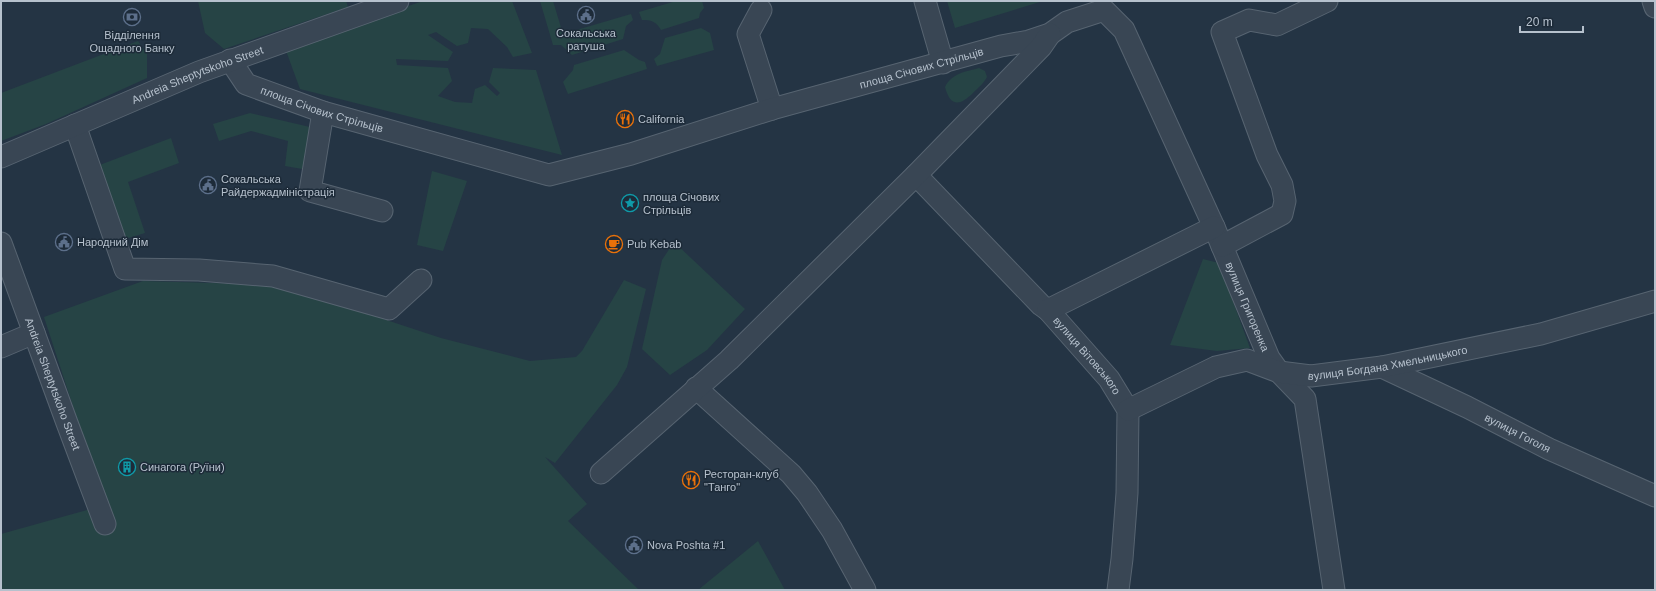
<svg xmlns="http://www.w3.org/2000/svg" width="1656" height="591" font-family="Arial,sans-serif">
<rect width="100%" height="100%" fill="#243444"/>
<path fill="#264445" d="M 198,1 L 346,1 L 348,7 L 224,49 L 205,33 Z
M 423,1 L 512,1 L 532,53 L 513,57 L 507,47 L 488,29 L 471,28 L 468,43 L 457,46 L 436,32 L 428,35 L 453,52 L 448,61 L 396,59 L 397,65 L 448,68 L 452,81 L 438,96 L 455,102 L 472,103 L 475,89 L 485,85 L 497,96 L 500,93 L 489,82 L 493,68 L 536,70 L 562,155 L 300,89 L 285,48 Z
M 540,1 L 553,1 L 563,34 L 631,14 L 633,20 L 626,26 L 623,39 L 572,55 L 561,45 L 553,45 Z
M 676,1 L 702,1 L 704,8 L 700,13 L 699,18 L 661,30 C 656,21 651,20 642,20 L 639,12 Z
M 947,1 L 1043,1 L 955,28 Z
M 701,28 L 710,33 L 714,50 L 657,66 L 654,59 L 660,54 L 665,38 Z
M 138,41 L 147,54 L 147,78 L 46,124 L 1,141 L 1,93 Z
M 624,50 L 639,60 L 645,62 L 647,69 L 568,94 L 563,82 L 573,70 L 574,65 Z
M 979,68 L 985,71 L 987,77 C 984,83 978,88 973,93 C 959,107 950,106 945,87 C 952,73 965,72 979,68 Z
M 250,113 L 310,127 L 308,170 L 285,166 L 288,141 L 251,131 L 219,141 L 213,124 Z
M 171,138 L 179,163 L 128,182 L 145,233 L 125,239 L 97,166 Z
M 432,171 L 467,181 L 443,251 L 417,245 Z
M 674,242 L 745,309 L 707,350 L 670,375 L 642,349 L 662,260 Z
M 1203,259 L 1219,263 L 1250,348 L 1217,351 L 1170,345 Z
M 624,280 L 646,289 L 627,367 L 617,385 L 555,463 L 545,457 L 587,504 L 568,521 L 639,590 L 1,590 L 1,534 L 105,505 L 44,317 L 143,281 L 280,285 L 441,338 L 530,361 L 576,357 L 582,351 Z
M 758,541 L 785,590 L 698,590 Z"/>
<g fill="none" stroke-linecap="round" stroke-linejoin="round">
<g stroke="#576471" stroke-width="23">
<g id="minor">
<path d="M 925,1 L 943,63"/>
<path d="M 1653,1 L 1655,7"/>
<path d="M 761,10 L 748,34 L 772,109"/>
<path id="s1" d="M 230,60 L 246,84 L 323,112 L 549,175 L 631,154 L 772,109 L 1001,46 L 1029,41 L 1050,34 L 1067,22 L 1104,10 L 1124,30 L 1214,227 L 1269,358 L 1279,372 L 1305,399 L 1334,590"/>
<path d="M 323,112 L 310,191 L 382,211"/>
<path d="M 75,125 L 125,269 L 199,270 L 273,276 L 389,309 L 421,280"/>
<path id="s2" d="M 1,157 L 199,72 L 398,1"/>
<path id="s3" d="M 916,175 L 1041,305 L 1048,310 L 1109,379 L 1128,410 L 1127,493 L 1122,559 L 1118,590"/>
<path id="s4" d="M 1,243 L 67,423 L 105,524"/>
<path d="M 1222,246 L 1282,214 L 1285,201 L 1282,185 L 1267,155 L 1222,32 L 1249,20 L 1277,25 L 1327,1"/>
<path d="M 1048,310 L 1214,227"/>
<path d="M 1,347 L 34,333"/>
<path id="s5" d="M 1382,367 L 1467,407 L 1549,449 L 1655,496"/>
<path d="M 696,388 L 791,474 L 807,493 L 832,530 L 865,590"/>
<path id="s6" d="M 1128,410 L 1216,367 L 1247,360 L 1279,372 L 1311,376 L 1382,367 L 1541,334 L 1655,301"/>
<path d="M 601,473 L 729,360 L 916,175 L 1041,47 L 1050,34"/>
</g>
</g>
<use href="#minor" stroke="#394654" stroke-width="21"/>
</g>
<defs>
<g id="civic-ring" transform="scale(0.9)"><circle r="9.5" fill="#1d2b39" stroke="#5c6f8a" stroke-width="1.5"/><path d="M-.6-6.5H3V-4.5H.6V-3L4-1V1h2V6H-6V1h2V-1L-.6-3ZM-1.2 2.5V6h2.4V2.5Z" fill="#5c6f8a"/></g>
<g id="bank-ring" transform="scale(0.9)"><circle r="9.5" fill="#1d2b39" stroke="#5c6f8a" stroke-width="1.5"/><path d="M-6-4H6V4H-6ZM0-2.3a2.3 2.3 0 1 0 0 4.6a2.3 2.3 0 1 0 0-4.6Z" fill="#5c6f8a"/></g>
<g id="restaurant-ring" transform="scale(0.9)"><circle r="9.5" fill="#1d2b39" stroke="#e8710a" stroke-width="1.5"/><path d="M-5-6h1v4h1v-4h1v4h1v-4h1v5L-1.5 .5V6h-2V.5L-5-1ZM5-6V6H3V1.5H1.5Q1.5-4 5-6Z" fill="#e8710a"/></g>
<g id="sight-ring" transform="scale(0.9)"><circle r="9.5" fill="#1d2b39" stroke="#0f9aa8" stroke-width="1.5"/><path d="M0-6L1.8-2.2L6-1.7L2.9 1.2L3.7 5.4L0 3.3L-3.7 5.4L-2.9 1.2L-6-1.7L-1.8-2.2Z" fill="#0f9aa8"/></g>
<g id="cafe-ring" transform="scale(0.9)"><circle r="9.5" fill="#1d2b39" stroke="#e8710a" stroke-width="1.5"/><path d="M-5.5-4.5H6V0H3Q3 3.5 0 3.5H-2.5Q-5.5 3.5-5.5 0ZM3-3.2v2h1.7v-2ZM-6 4.5H4V6H-6Z" fill="#e8710a"/></g>
<g id="building-ring" transform="scale(0.9)"><circle r="9.5" fill="#1d2b39" stroke="#0f9aa8" stroke-width="1.5"/><path d="M-4-6H4V6H1V3H-1V6H-4ZM-2.5-4.3h1.7v1.8h-1.7ZM.8-4.3h1.7v1.8H.8ZM-2.5-1h1.7V.8h-1.7ZM.8-1h1.7V.8H.8Z" fill="#0f9aa8"/></g>
</defs>
<g fill-rule="evenodd">
<use href="#civic-ring" x="586" y="15"/>
<use href="#bank-ring" x="132" y="17"/>
<use href="#restaurant-ring" x="625" y="119"/>
<use href="#civic-ring" x="208" y="185"/>
<use href="#sight-ring" x="630" y="203"/>
<use href="#civic-ring" x="64" y="242"/>
<use href="#cafe-ring" x="614" y="244"/>
<use href="#building-ring" x="127" y="467"/>
<use href="#restaurant-ring" x="691" y="480"/>
<use href="#civic-ring" x="634" y="545"/>
</g>
<g text-anchor="middle" stroke-width="3" stroke-linejoin="round" paint-order="stroke">
<g font-size="11" fill="#b6c1cd" stroke="#1d2b39" text-anchor="start">
<text x="586" y="37" text-anchor="middle">Сокальська<tspan x="586" dy="13">ратуша</tspan></text>
<text x="132" y="39" text-anchor="middle">Відділення<tspan x="132" dy="13">Ощадного Банку</tspan></text>
<text x="638" y="123">California</text>
<text x="221" y="183">Сокальська<tspan x="221" dy="13">Райдержадміністрація</tspan></text>
<text x="643" y="201">площа Січових<tspan x="643" dy="13">Стрільців</tspan></text>
<text x="77" y="246">Народний Дім</text>
<text x="627" y="248">Pub Kebab</text>
<text x="140" y="471">Синагога (Руїни)</text>
<text x="704" y="478">Ресторан-клуб<tspan x="704" dy="13">"Танго"</tspan></text>
<text x="647" y="549">Nova Poshta #1</text>
</g>
<g font-size="11" fill="#b6c1cd" stroke="#1d2b39">
<text dy="4" stroke="none"><textPath href="#s1" startOffset="733">площа Січових Стрільців</textPath></text>
<text dy="4" stroke="none"><textPath href="#s2" startOffset="213">Andreia Sheptytskoho Street</textPath></text>
<text dy="4" stroke="none"><textPath href="#s1" startOffset="109">площа Січових Стрільців</textPath></text>
<text dy="4" stroke="none"><textPath href="#s1" startOffset="1257">вулиця Григоренка</textPath></text>
<text dy="4" stroke="none"><textPath href="#s3" startOffset="249">вулиця Вітовського</textPath></text>
<text dy="4" stroke="none"><textPath href="#s6" startOffset="274">вулиця Богдана Хмельницького</textPath></text>
<text dy="4" stroke="none"><textPath href="#s4" startOffset="150">Andreia Sheptytskoho Street</textPath></text>
<text dy="4" stroke="none"><textPath href="#s5" startOffset="151">вулиця Гоголя</textPath></text>
</g>
</g>
<rect width="1656" height="591" fill="none" stroke="#b6c1cd" stroke-width="4"/>
<path d="M1520 26v6h63v-6" fill="none" stroke="#b6c1cd" stroke-width="2"/>
<text x="1526" y="26" font-size="12" fill="#b6c1cd" stroke="#1d2b39" stroke-width="3" paint-order="stroke">20 m</text>
</svg>
